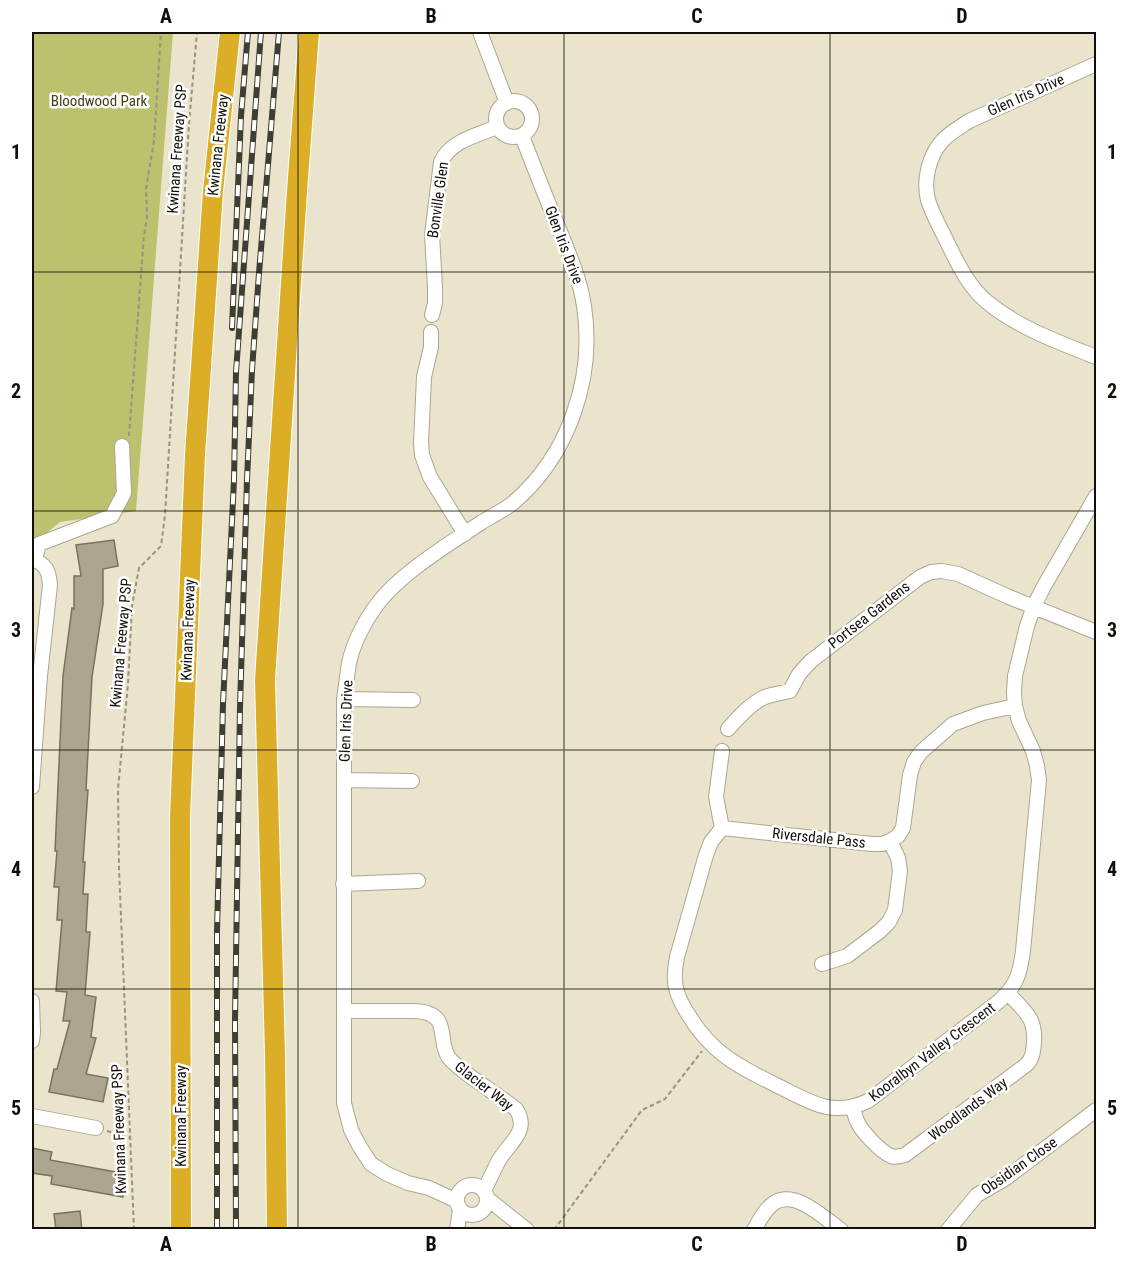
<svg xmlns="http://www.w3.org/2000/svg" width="1128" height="1261" font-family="'Roboto Condensed',sans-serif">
<rect width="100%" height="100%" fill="#ebe4cd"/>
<path fill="#bbc16d" d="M 32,32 L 173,32 L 136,511 L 60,522 L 32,545 Z"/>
<path fill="#aca590" stroke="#79725e" stroke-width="1.5" d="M 114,540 L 118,566 L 103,569 L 103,604 L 92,677 L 86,790 L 88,790 L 83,862 L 85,862 L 83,894 L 88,894 L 86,932 L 90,932 L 85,995 L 96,997 L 91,1037 L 96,1038 L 86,1074 L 108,1078 L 103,1102 L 49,1092 L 54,1069 L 57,1069 L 70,1021 L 63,1021 L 67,992 L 56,991 L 62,920 L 57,920 L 59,887 L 54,887 L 57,851 L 55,851 L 63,676 L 72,608 L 74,609 L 74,576 L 81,576 L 76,545 Z
M 32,1148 L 52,1152 L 50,1160 L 121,1173 L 123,1197 L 51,1184 L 52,1176 L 32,1173 Z
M 80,1211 L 82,1230 L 56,1230 L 54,1214 Z"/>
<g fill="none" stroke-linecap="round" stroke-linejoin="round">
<g stroke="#aca590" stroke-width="16">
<path id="minor" d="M 480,32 L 507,103
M 1096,64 L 969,121 C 960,127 951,132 943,140 C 929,155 923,180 928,200 C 933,216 942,231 949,246 C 959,266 969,287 987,302 C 1019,328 1058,342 1096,357
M496 119a18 18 0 1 1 36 0a18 18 0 1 1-36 0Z
M 432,315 L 435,303 L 435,287 L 432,235 L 441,162 C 450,141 478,135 497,127
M 431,332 L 431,347 L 424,377 L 421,443 L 422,455 L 430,477 L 465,534
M 32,559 C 46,564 49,571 50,585 L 40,676 L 32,787
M 35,559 L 39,544 L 112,516 L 124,493 L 122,446
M 344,699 L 413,700
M 728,729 C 738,718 751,703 765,697 C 773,694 782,693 790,691 L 799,674 L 811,661 L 920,577 L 931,572 L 942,571 L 958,574 L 1009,597 L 1096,632
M 344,780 L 412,781
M 722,828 L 711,842 L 706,855 L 677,957 C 672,981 675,994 688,1014 C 710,1052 739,1067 776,1085 C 809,1101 831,1118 868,1101 L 998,1002 C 1016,987 1020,974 1023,951 L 1039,780 L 1037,766 L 1033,751 L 1019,721 L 1015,706 L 1014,693 L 1015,676 L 1027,626 L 1034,606 L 1043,588 L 1096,496
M 722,828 L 872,844 L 882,844 L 890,841 L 898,836 L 903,828 L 910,775 L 914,762 L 921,752 L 953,724 L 983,713 L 1015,706
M 722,828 L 716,797 L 722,751
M 343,884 L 418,881
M 822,964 L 847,956 L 880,931 L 889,922 L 895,910 L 900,871 L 898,858 L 890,841
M 32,1001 L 33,1032 L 32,1041
M 344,1011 L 415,1011 C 453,1013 436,1040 449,1058 C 456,1066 466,1073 474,1079 C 488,1089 503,1099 516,1109 C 530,1131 510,1142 499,1160 C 494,1170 489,1180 484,1191
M 852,1107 C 854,1111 855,1116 857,1121 C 861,1131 881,1152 891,1156 C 896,1158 900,1156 905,1155 L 1026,1065 C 1033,1058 1033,1052 1034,1043 C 1036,1017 1024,1011 1008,993
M 32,1116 L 96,1128
M457 1200a15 15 0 1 1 30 0a15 15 0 1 1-30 0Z
M 488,1199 L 527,1230
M 457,1201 L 429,1188 L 408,1183 L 387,1174 L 371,1164 L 360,1147 L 351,1130 L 344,1103 L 344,699 C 346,687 347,675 349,663 C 353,644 364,622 376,606 C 399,574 449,544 482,522 C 492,516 504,510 513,503 C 569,455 595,378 584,306 C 580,279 569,254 559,229 C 546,198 534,167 522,136
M 457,1230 L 460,1210
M 754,1230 C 759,1221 765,1209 774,1203 C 795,1189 824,1218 841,1230
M 948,1230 L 977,1195 L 1006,1178 L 1096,1110"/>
</g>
<g stroke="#fff" stroke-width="22">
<path id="highway" d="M 181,1230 L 180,817 L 195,455 L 213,191 L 230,32
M 277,1230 L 275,1054 L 265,680 L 297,191 L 309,32"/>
</g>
<path stroke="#979281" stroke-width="2" stroke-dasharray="4.5 3" stroke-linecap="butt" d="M 129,436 L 144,235 L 147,217 L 146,189 L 154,141 L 161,32
M 107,1131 L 130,1138
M 134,1230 L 119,868 L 118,789 L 128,684 L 132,606 L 139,568 L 161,546 L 165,515 L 189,124 L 197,32
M 554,1230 L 642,1110 L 665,1099 L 702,1051"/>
<use href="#minor" stroke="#fff" stroke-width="14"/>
<use href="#highway" stroke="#dcae27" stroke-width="20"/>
<g stroke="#403d31" stroke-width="6">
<path id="rail" d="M 232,328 L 241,116 L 248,32
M 217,1230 L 217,931 L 223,704 L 234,480 L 236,372 L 261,32
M 236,1230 L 235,1020 L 240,707 L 247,480 L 252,370 L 259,273 L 279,32"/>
</g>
<use href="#rail" stroke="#fff" stroke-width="4" stroke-dasharray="11" stroke-linecap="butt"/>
</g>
<path fill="none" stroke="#110f07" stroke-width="1.5" stroke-opacity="0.55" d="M 298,32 L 298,1230M 564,32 L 564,1230M 830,32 L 830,1230M 32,272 L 1096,272M 32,511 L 1096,511M 32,750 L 1096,750M 32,989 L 1096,989"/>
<g text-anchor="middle" stroke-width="5" stroke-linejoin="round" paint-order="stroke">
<g font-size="15" fill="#110f07" stroke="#fff">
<text transform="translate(1026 95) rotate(-24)" y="5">Glen Iris Drive</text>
<text transform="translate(218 145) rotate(-84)" y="5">Kwinana Freeway</text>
<text transform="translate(177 149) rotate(-86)" y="5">Kwinana Freeway PSP</text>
<text transform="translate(438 200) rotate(-82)" y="5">Bonville Glen</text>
<text transform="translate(564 245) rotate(69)" y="5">Glen Iris Drive</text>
<text transform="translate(869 615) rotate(-38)" y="5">Portsea Gardens</text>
<text transform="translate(188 630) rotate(-88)" y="5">Kwinana Freeway</text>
<text transform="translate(121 643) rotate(-85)" y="5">Kwinana Freeway PSP</text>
<text transform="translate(346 721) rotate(-88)" y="5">Glen Iris Drive</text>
<text transform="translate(819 838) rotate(6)" y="5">Riversdale Pass</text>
<text transform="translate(932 1052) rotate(-37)" y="5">Kooralbyn Valley Crescent</text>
<text transform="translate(484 1086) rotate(38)" y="5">Glacier Way</text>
<text transform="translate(968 1109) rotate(-37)" y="5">Woodlands Way</text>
<text transform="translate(181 1116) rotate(-90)" y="5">Kwinana Freeway</text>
<text transform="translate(119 1129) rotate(-92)" y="5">Kwinana Freeway PSP</text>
<text transform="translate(1019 1166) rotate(-35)" y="5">Obsidian Close</text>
</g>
<g font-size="15" fill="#404317" stroke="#fff">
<text x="99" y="106">Bloodwood Park</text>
</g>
</g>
<rect width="1128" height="1261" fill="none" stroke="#ffffff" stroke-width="66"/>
<rect x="33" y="33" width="1062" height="1195" fill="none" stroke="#110f07" stroke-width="2"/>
<g font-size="20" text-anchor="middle" font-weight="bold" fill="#110f07">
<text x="166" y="23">A</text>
<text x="431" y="23">B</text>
<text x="697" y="23">C</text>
<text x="962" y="23">D</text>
<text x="16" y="159">1</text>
<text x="1112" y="159">1</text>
<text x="16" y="398">2</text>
<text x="1112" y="398">2</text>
<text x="16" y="637">3</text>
<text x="1112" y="637">3</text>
<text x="16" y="876">4</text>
<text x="1112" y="876">4</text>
<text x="16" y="1115">5</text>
<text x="1112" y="1115">5</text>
<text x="166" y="1251">A</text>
<text x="431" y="1251">B</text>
<text x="697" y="1251">C</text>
<text x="962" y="1251">D</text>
</g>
</svg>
